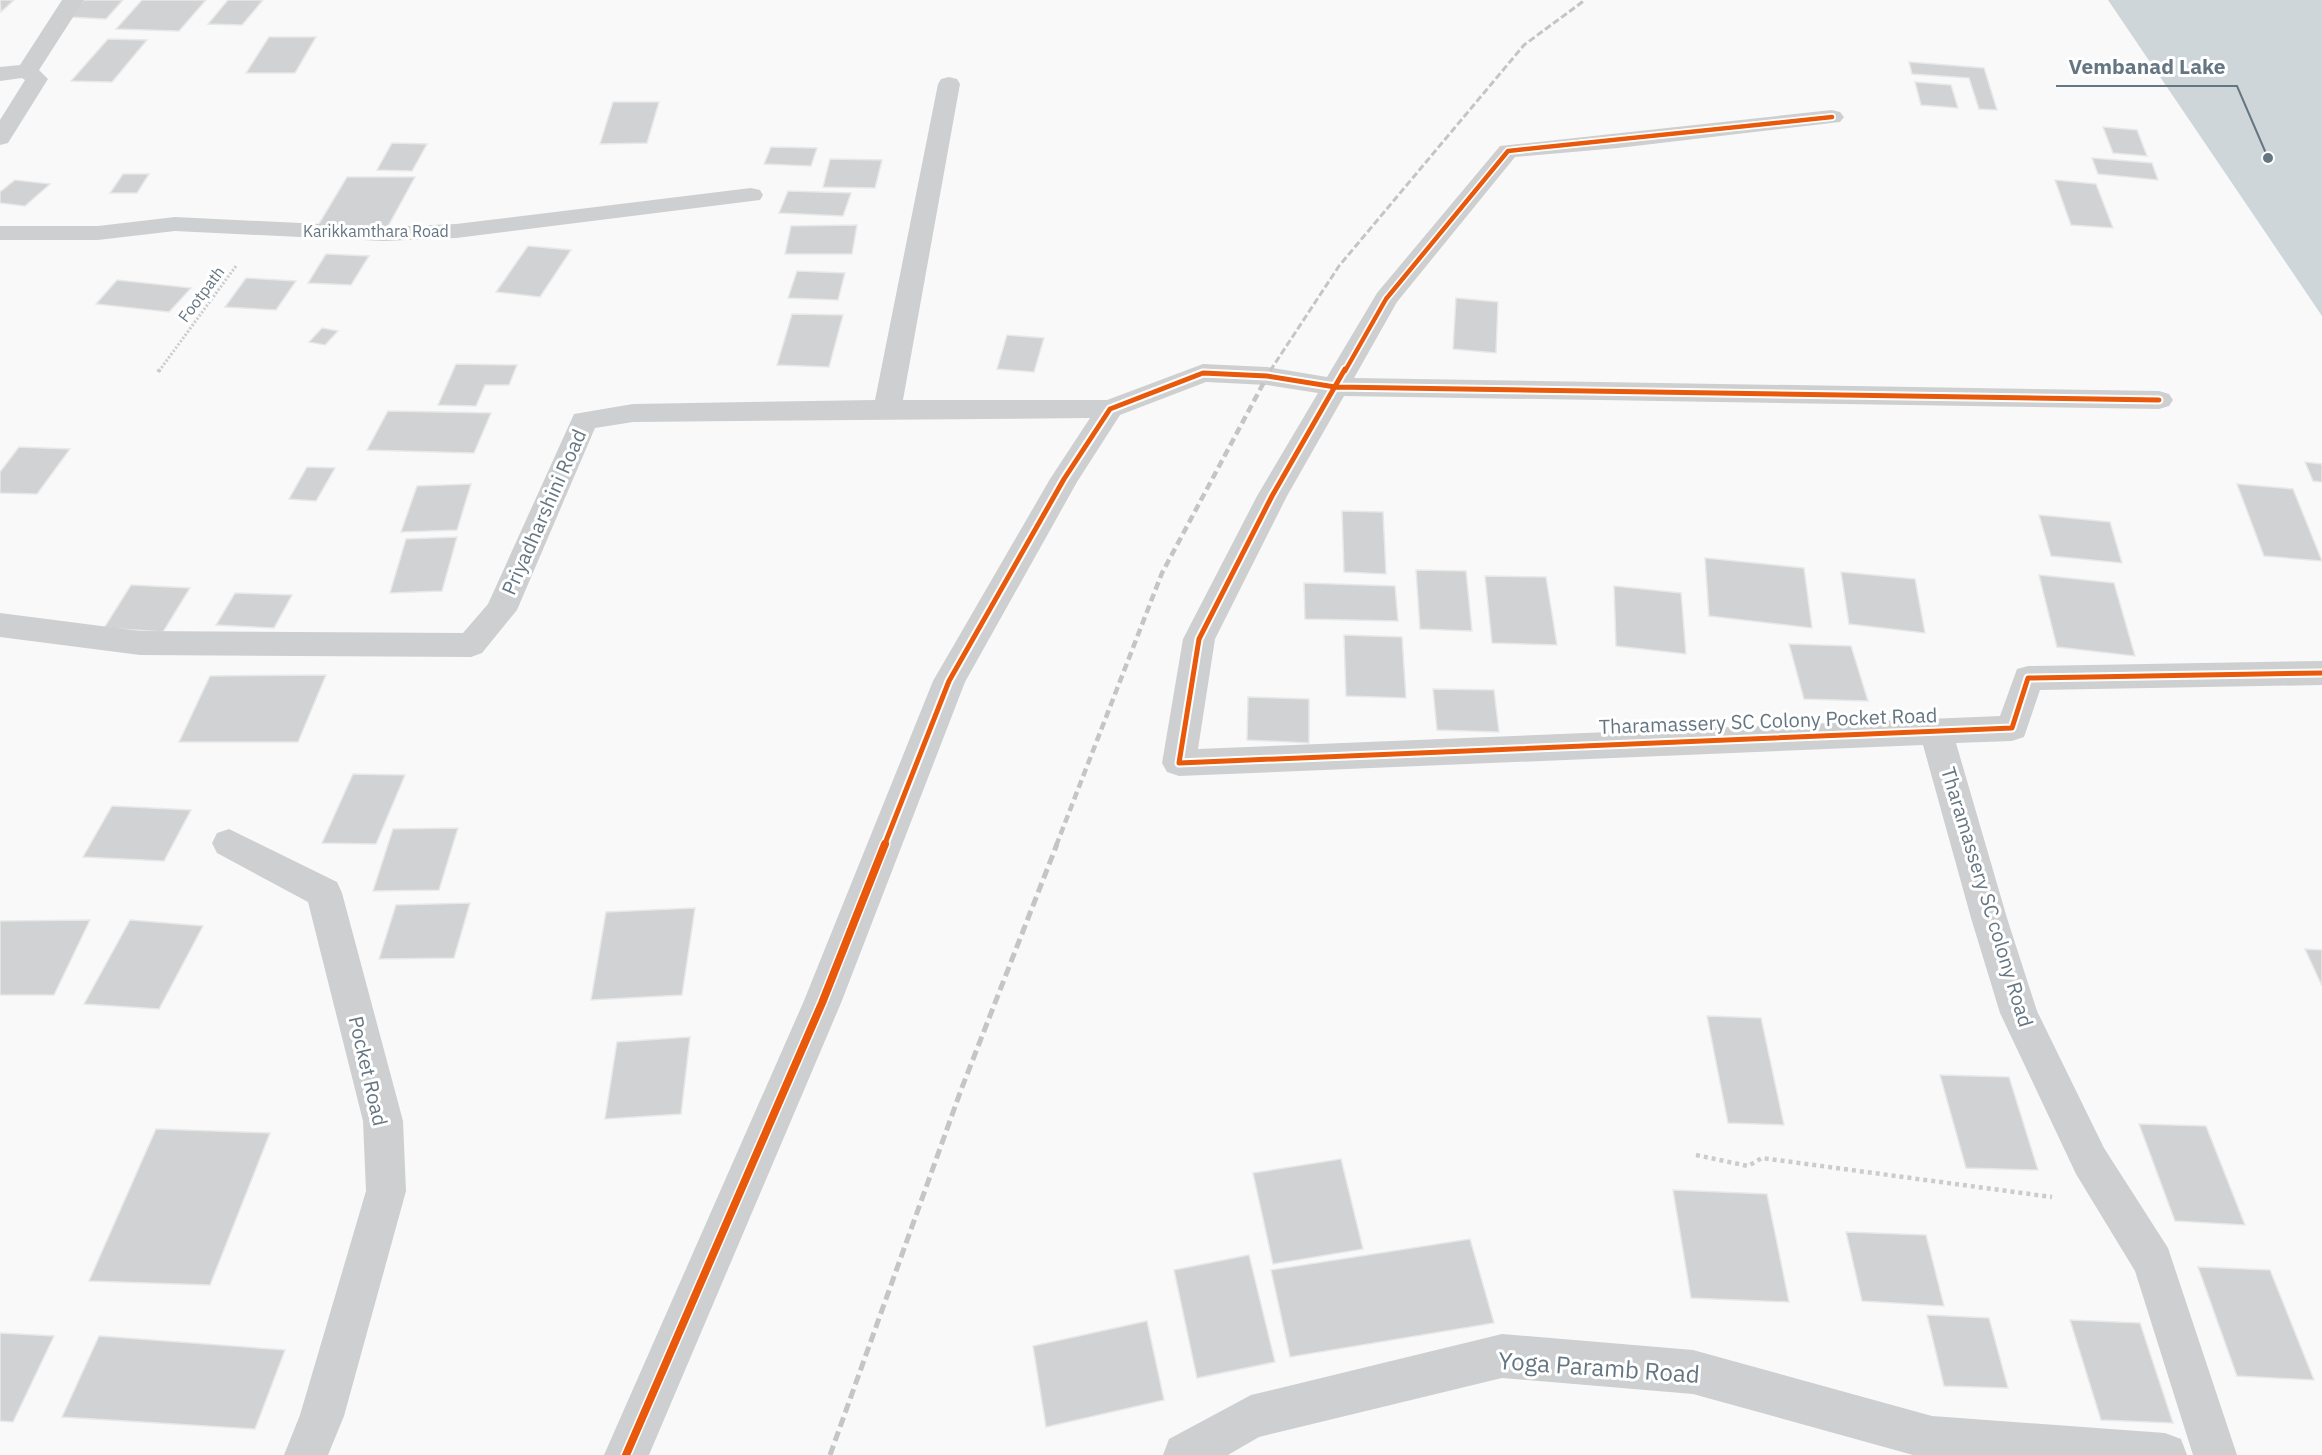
<svg xmlns="http://www.w3.org/2000/svg" width="2322" height="1455" font-family="'IBM Plex Sans',sans-serif">
<rect width="100%" height="100%" fill="#f9f9f9"/>
<path fill="#ced6d9" d="M 2108,0 L 2322,0 L 2322,316 Z"/>
<path fill="#d0d2d3" stroke="#e8e8e8" stroke-width="1.5" d="M 0,0 L 14,0 L 1,12 Z
M 84,0 L 123,0 L 106,19 L 68,17 Z
M 142,0 L 206,0 L 179,31 L 116,29 Z
M 228,0 L 263,0 L 242,25 L 208,24 Z
M 269,37 L 316,37 L 295,73 L 246,73 Z
M 108,39 L 147,40 L 112,82 L 71,81 Z
M 1909,62 L 1984,68 L 1997,110 L 1979,109 L 1969,78 L 1912,74 Z
M 1915,82 L 1951,85 L 1958,108 L 1921,105 Z
M 613,102 L 659,102 L 647,143 L 600,144 Z
M 2103,127 L 2137,130 L 2147,156 L 2113,153 Z
M 392,143 L 427,144 L 412,171 L 377,170 Z
M 771,147 L 817,148 L 811,166 L 764,164 Z
M 2092,158 L 2152,163 L 2158,180 L 2098,174 Z
M 830,159 L 882,160 L 875,188 L 823,187 Z
M 123,174 L 149,174 L 137,193 L 110,193 Z
M 347,177 L 415,177 L 387,228 L 317,227 Z
M 15,180 L 50,184 L 25,206 L 0,203 L 0,192 Z
M 2055,180 L 2096,184 L 2113,228 L 2071,225 Z
M 788,191 L 851,193 L 843,216 L 779,213 Z
M 857,225 L 852,254 L 785,254 L 791,226 Z
M 528,246 L 571,250 L 540,297 L 496,292 Z
M 326,254 L 369,256 L 351,285 L 308,283 Z
M 797,271 L 845,273 L 838,300 L 788,298 Z
M 246,278 L 296,281 L 276,310 L 225,307 Z
M 117,280 L 191,288 L 169,312 L 96,304 Z
M 1456,298 L 1498,302 L 1496,353 L 1453,349 Z
M 792,314 L 843,315 L 829,367 L 777,365 Z
M 322,328 L 338,331 L 325,345 L 309,342 Z
M 1007,335 L 1044,338 L 1034,372 L 997,369 Z
M 456,364 L 517,365 L 509,385 L 485,385 L 476,406 L 438,405 Z
M 388,411 L 491,413 L 474,453 L 367,450 Z
M 19,447 L 70,449 L 37,494 L 0,493 L 0,472 Z
M 2305,462 L 2322,464 L 2322,482 L 2313,481 Z
M 307,467 L 335,468 L 316,501 L 289,499 Z
M 471,484 L 457,530 L 401,532 L 417,486 Z
M 2237,484 L 2293,489 L 2322,561 L 2264,556 Z
M 1342,511 L 1383,512 L 1386,574 L 1344,572 Z
M 2039,515 L 2110,522 L 2122,563 L 2051,556 Z
M 457,537 L 442,591 L 390,593 L 406,539 Z
M 1705,558 L 1804,568 L 1812,628 L 1709,616 Z
M 1416,570 L 1466,571 L 1472,631 L 1420,629 Z
M 1841,572 L 1915,579 L 1925,633 L 1849,624 Z
M 2039,575 L 2114,583 L 2135,656 L 2057,647 Z
M 1485,576 L 1546,577 L 1557,645 L 1492,643 Z
M 1304,583 L 1395,586 L 1398,621 L 1305,619 Z
M 131,585 L 190,588 L 163,632 L 104,628 Z
M 1614,586 L 1681,593 L 1686,654 L 1616,646 Z
M 235,593 L 292,595 L 274,628 L 216,625 Z
M 1344,635 L 1402,637 L 1406,698 L 1346,696 Z
M 1789,644 L 1851,646 L 1868,701 L 1804,699 Z
M 326,675 L 298,742 L 179,742 L 210,676 Z
M 1433,689 L 1494,690 L 1499,732 L 1437,730 Z
M 1248,697 L 1309,699 L 1309,743 L 1247,740 Z
M 353,774 L 405,775 L 376,844 L 322,843 Z
M 112,806 L 191,810 L 164,861 L 83,857 Z
M 458,828 L 439,890 L 373,891 L 393,829 Z
M 470,903 L 454,958 L 379,959 L 396,905 Z
M 695,908 L 682,995 L 591,1000 L 606,912 Z
M 90,920 L 54,995 L 0,995 L 0,921 Z
M 130,920 L 203,926 L 159,1009 L 84,1004 Z
M 2305,949 L 2322,950 L 2322,986 Z
M 1707,1016 L 1761,1018 L 1784,1125 L 1728,1123 Z
M 690,1037 L 681,1114 L 605,1119 L 617,1042 Z
M 1940,1075 L 2009,1077 L 2038,1170 L 1966,1168 Z
M 2139,1124 L 2206,1126 L 2245,1225 L 2175,1221 Z
M 156,1129 L 270,1133 L 210,1285 L 89,1281 Z
M 1341,1159 L 1363,1249 L 1273,1264 L 1253,1173 Z
M 1673,1190 L 1767,1194 L 1789,1302 L 1691,1298 Z
M 1846,1232 L 1926,1235 L 1944,1306 L 1862,1301 Z
M 1470,1239 L 1494,1323 L 1290,1357 L 1271,1270 Z
M 1249,1255 L 1275,1362 L 1197,1378 L 1174,1270 Z
M 2198,1267 L 2270,1270 L 2314,1380 L 2237,1376 Z
M 1927,1315 L 1989,1318 L 2008,1388 L 1944,1386 Z
M 2070,1320 L 2140,1323 L 2173,1423 L 2101,1420 Z
M 1147,1321 L 1164,1400 L 1046,1427 L 1033,1346 Z
M 0,1333 L 54,1336 L 13,1422 L 0,1421 Z
M 99,1336 L 285,1350 L 255,1429 L 62,1417 Z"/>
<g fill="none" stroke-linecap="round" stroke-linejoin="round">
<path stroke="#cbcccd" stroke-width="3" stroke-dasharray="2 2" stroke-linecap="butt" d="M 159,371 L 236,266"/>
<path stroke="#cbcccd" stroke-width="4" stroke-dasharray="3 3" stroke-linecap="butt" d="M 158,372 L 160,369"/>
<path stroke="#cbcccd" stroke-width="4.5" stroke-dasharray="4 4" stroke-linecap="butt" d="M 1696,1155 L 1748,1166 L 1762,1158 L 2052,1197"/>
<path fill="#cecfd0" fill-rule="evenodd" d="M 62,0 L 84,0 L 39,70 L 48,79 L 8,143 L 0,145 L 0,120 L 25,80 L 22,78 L 0,81 L 0,67 L 20,65 Z
M 949,77 L 957,79 L 960,84 L 903,400 L 1107,400 L 1203,364 L 1267,367 L 1327,377 L 1377,293 L 1500,146 L 1832,110 L 1840,112 L 1844,117 L 1840,122 L 1618,148 L 1515,157 L 1397,302 L 1354,378 L 2159,391 L 2169,394 L 2173,400 L 2169,406 L 2159,409 L 1344,396 L 1287,496 L 1215,639 L 1198,749 L 2000,716 L 2017,669 L 2028,666 L 2322,661 L 2322,685 L 2040,690 L 2024,737 L 2012,741 L 1956,743 L 2007,918 L 2037,1011 L 2104,1148 L 2168,1248 L 2237,1455 L 2193,1455 L 2135,1271 L 2076,1174 L 2000,1013 L 1971,918 L 1923,745 L 1179,776 L 1167,772 L 1162,763 L 1183,639 L 1257,496 L 1318,393 L 1267,385 L 1206,382 L 1120,415 L 1077,482 L 965,682 L 841,1003 L 649,1455 L 604,1455 L 803,1003 L 933,681 L 1050,479 L 1090,418 L 633,422 L 595,428 L 517,610 L 482,653 L 471,657 L 140,655 L 0,637 L 0,613 L 140,631 L 463,633 L 488,604 L 574,414 L 633,404 L 875,400 L 938,84 L 941,79 Z
M 751,188 L 760,190 L 763,195 L 760,200 L 456,238 L 383,241 L 175,231 L 98,240 L 0,240 L 0,226 L 98,226 L 175,217 L 383,227 L 456,224 Z
M 229,829 L 337,882 L 342,893 L 403,1121 L 406,1191 L 344,1416 L 328,1455 L 284,1455 L 300,1415 L 366,1191 L 363,1121 L 308,902 L 217,853 L 212,843 L 217,833 Z
M 1502,1334 L 1693,1350 L 1932,1416 L 2165,1433 L 2181,1439 L 2187,1455 L 1913,1455 L 1693,1394 L 1502,1378 L 1259,1437 L 1228,1455 L 1163,1455 L 1169,1439 L 1251,1395 Z"/>
<path stroke="#c3c5c6" stroke-width="3" stroke-dasharray="7 3" stroke-linecap="butt" d="M 1270,371 L 1339,266 L 1524,45 L 1585,0"/>
<path stroke="#c3c5c6" stroke-width="4.5" stroke-dasharray="8 4.5" stroke-linecap="butt" d="M 1056,846 L 1162,573 L 1271,369"/>
<path stroke="#c3c5c6" stroke-width="5" stroke-dasharray="10 5" stroke-linecap="butt" d="M 830,1455 L 961,1090 L 1057,844"/>
<g stroke="#fff" stroke-width="8">
<path id="cycleway-far2" d="M 1345,371 L 1386,299 L 1508,151 L 1832,117"/>
</g>
<g stroke="#fff" stroke-width="9">
<path id="cycleway-far1" d="M 1345,369 L 1272,496 L 1199,639 L 1179,763 L 2012,728 L 2028,678 L 2322,673
M 884,846 L 949,681 L 1064,479 L 1110,409 L 1203,373 L 1267,376 L 1335,387 L 2159,400"/>
</g>
<g stroke="#fff" stroke-width="11">
<path id="cycleway" d="M 626,1455 L 822,1003 L 885,844"/>
</g>
<use href="#cycleway-far2" stroke="#e8590c" stroke-width="4.5"/>
<use href="#cycleway-far1" stroke="#e8590c" stroke-width="5"/>
<use href="#cycleway" stroke="#e8590c" stroke-width="8"/>
</g>
<g text-anchor="middle" stroke-width="6" stroke-linejoin="round" paint-order="stroke">
<g font-size="16" fill="#657683" stroke="#fff">
<text x="376" y="237">Karikkamthara Road</text>
<text transform="translate(201 294) rotate(-53)" y="6">Footpath</text>
</g>
<g font-size="20" fill="#657683" stroke="#fff">
<text transform="translate(544 512) rotate(-66)" y="7">Priyadharshini Road</text>
<text transform="translate(1768 721) rotate(-2)" y="7">Tharamassery SC Colony Pocket Road</text>
<text transform="translate(1987 897) rotate(73)" y="7">Tharamassery SC colony Road</text>
<text transform="translate(368 1071) rotate(77)" y="7">Pocket Road</text>
</g>
<g font-size="24" fill="#657683" stroke="#fff">
<text transform="translate(1599 1368) rotate(4)" y="8">Yoga Paramb Road</text>
</g>
</g>
<path fill="none" stroke="#657683" stroke-width="2" d="M2268 158L2237 86H2056"/>
<circle fill="#657683" stroke="#fff" stroke-width="2" cx="2268" cy="158" r="6"/>
<g font-size="21" text-anchor="middle" font-weight="bold" fill="#657683" stroke="#fff" stroke-width="6" stroke-linejoin="round" paint-order="stroke">
<text x="2147" y="74">Vembanad Lake</text>
</g>
</svg>
